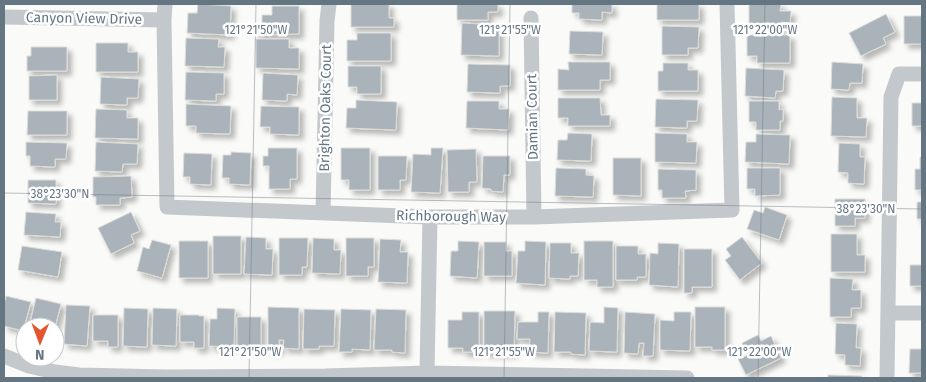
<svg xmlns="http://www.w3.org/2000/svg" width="926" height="382" font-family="'Fira Sans',sans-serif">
<defs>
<filter id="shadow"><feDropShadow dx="4.5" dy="4.5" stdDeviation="2.5" flood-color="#0004"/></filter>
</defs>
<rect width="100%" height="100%" fill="#fafaf8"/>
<path fill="#aab3b9" stroke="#dcdcda" filter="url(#shadow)" d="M 198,4 L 231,6 L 230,35 L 187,33 L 188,13 L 197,13 Z
M 351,4 L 389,4 L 389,18 L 394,18 L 394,27 L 351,27 Z
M 457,4 L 498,4 L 498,12 L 488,12 L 488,20 L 457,20 Z
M 572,4 L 612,4 L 612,13 L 602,12 L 602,20 L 579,19 L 579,13 L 572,13 Z
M 657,4 L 699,4 L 699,20 L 657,20 Z
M 749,4 L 781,4 L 780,11 L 791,11 L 790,23 L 781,22 L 781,31 L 758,30 L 758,24 L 749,24 Z
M 272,6 L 299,6 L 299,34 L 255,35 L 255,27 L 262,27 L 262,15 L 272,15 Z
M 886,14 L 895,32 L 883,38 L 886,44 L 861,56 L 849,33 Z
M 904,16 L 922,16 L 922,48 L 922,44 L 904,44 Z
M 462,23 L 480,24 L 480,27 L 499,28 L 499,56 L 461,55 Z
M 662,26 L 699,27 L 698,48 L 688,48 L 688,55 L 662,55 Z
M 570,31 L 603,32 L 602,55 L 569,54 Z
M 357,33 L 391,33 L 391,61 L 347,61 L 347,40 L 357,40 Z
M 747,35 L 790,35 L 790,63 L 757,63 L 757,56 L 747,56 Z
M 186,38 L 219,39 L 218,47 L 225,47 L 224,67 L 185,66 Z
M 256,39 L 289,39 L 289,48 L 299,48 L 299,69 L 256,68 Z
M 96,43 L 128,43 L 128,52 L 138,52 L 138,72 L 96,72 Z
M 31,47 L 67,47 L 67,71 L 27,71 L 27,56 L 31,56 Z
M 568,62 L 610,62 L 610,80 L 600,80 L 600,90 L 558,90 L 558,69 L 569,70 Z
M 832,62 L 863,64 L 862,83 L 850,83 L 849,90 L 831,89 Z
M 663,63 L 688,63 L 688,70 L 698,70 L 698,91 L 658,91 L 658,71 L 663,71 Z
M 468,64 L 510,65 L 510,86 L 500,86 L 500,93 L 467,92 Z
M 348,66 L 381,66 L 381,94 L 357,94 L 357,87 L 348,87 Z
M 746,68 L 784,70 L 783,91 L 776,91 L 775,98 L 745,96 Z
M 186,72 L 224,73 L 224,94 L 216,94 L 216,101 L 185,100 Z
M 263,73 L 298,75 L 297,95 L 287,94 L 287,101 L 262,100 Z
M 57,75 L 57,100 L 29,100 L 29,76 Z
M 101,77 L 139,79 L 138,98 L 127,98 L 127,105 L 100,104 Z
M 832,97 L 857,98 L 857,118 L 867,118 L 866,137 L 831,136 Z
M 558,98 L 600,98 L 601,115 L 610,115 L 610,126 L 568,126 L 568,118 L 558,118 Z
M 656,99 L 698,100 L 697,121 L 687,121 L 687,128 L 655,127 Z
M 356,100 L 397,102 L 396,130 L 346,128 L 347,108 L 356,108 Z
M 467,101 L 499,101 L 499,109 L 509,109 L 508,130 L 466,128 Z
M 749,101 L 779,101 L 779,110 L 783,109 L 783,121 L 780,121 L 780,130 L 756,130 L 756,122 L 749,122 Z
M 912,103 L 922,103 L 922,126 L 912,126 Z
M 186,104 L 231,106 L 230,134 L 196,133 L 196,126 L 186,126 Z
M 261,106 L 299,107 L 299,135 L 270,134 L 270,127 L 260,127 Z
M 96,109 L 127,110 L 127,118 L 138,118 L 138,139 L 95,138 Z
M 28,111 L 67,111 L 67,135 L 27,135 Z
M 568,133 L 592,134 L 591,161 L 557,160 L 558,140 L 567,140 Z
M 655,133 L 687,134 L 687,142 L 697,142 L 696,163 L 655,162 Z
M 756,134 L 790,135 L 789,164 L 745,162 L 746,142 L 756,142 Z
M 26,142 L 67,143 L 66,159 L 55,159 L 55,167 L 30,166 L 30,156 L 26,156 Z
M 96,142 L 138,144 L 137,164 L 123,164 L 122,172 L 95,171 Z
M 839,143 L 860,144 L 860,157 L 865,157 L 864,184 L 848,183 L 848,173 L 838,172 Z
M 268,148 L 297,148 L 297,179 L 290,179 L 290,189 L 269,189 L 269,166 L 263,166 L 263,156 L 268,156 Z
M 341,148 L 370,148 L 370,190 L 349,190 L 349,180 L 341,180 Z
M 431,148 L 443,148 L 440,193 L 411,192 L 413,154 L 431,155 Z
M 476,149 L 477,182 L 469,182 L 469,192 L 448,192 L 447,150 Z
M 231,152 L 251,153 L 250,185 L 229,184 L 229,178 L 222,178 L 223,155 L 231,155 Z
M 184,153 L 212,154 L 211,185 L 190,184 L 190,177 L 183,177 Z
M 378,156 L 407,156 L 406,180 L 400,180 L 400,190 L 378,190 Z
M 483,156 L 510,156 L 510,175 L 504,175 L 503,192 L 491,191 L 491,189 L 482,188 Z
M 920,157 L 922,157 L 922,190 L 915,190 L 915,169 L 920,169 Z
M 613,158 L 641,158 L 641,196 L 613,195 Z
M 556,168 L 586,169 L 586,175 L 594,176 L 593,197 L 555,196 Z
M 747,168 L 780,168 L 780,195 L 755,196 L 755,189 L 747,189 Z
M 658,169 L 696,170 L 696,190 L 685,191 L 686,198 L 662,198 L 662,190 L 658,190 Z
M 131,176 L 132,197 L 120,198 L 120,205 L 96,205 L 96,197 L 93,197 L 93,177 Z
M 28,180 L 56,180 L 56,204 L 28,203 Z
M 835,199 L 865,199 L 865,218 L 855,218 L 855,226 L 835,226 Z
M 917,202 L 922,202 L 922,219 L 917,219 Z
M 765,207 L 787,215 L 779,240 L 747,229 L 754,210 L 763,213 Z
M 26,212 L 56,214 L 55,222 L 61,222 L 60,237 L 24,235 Z
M 131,212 L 140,231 L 131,235 L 134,243 L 111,254 L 98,228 Z
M 831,234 L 857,234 L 857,255 L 865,255 L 865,272 L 831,272 Z
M 213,236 L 241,236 L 241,274 L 213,274 Z
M 246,237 L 266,238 L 266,249 L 273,249 L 272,275 L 244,274 Z
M 742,237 L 762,263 L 740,280 L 725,260 L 731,256 L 726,249 Z
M 279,238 L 308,238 L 307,267 L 302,267 L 302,275 L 279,275 Z
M 313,238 L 334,239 L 334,250 L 341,250 L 340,274 L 312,273 Z
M 346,238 L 374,238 L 374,267 L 368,267 L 368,276 L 346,276 Z
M 380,239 L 401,240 L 400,252 L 408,252 L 407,283 L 378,282 Z
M 152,240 L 171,245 L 162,278 L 137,271 L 143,247 L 149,249 Z
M 179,241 L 208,241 L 208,278 L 179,278 Z
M 458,241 L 479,242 L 477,278 L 450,276 L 451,251 L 458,251 Z
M 525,241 L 546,242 L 545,285 L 516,283 L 518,251 L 525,251 Z
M 584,241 L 613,241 L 613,287 L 597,287 L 597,280 L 584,280 Z
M 484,242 L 506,242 L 506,251 L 512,251 L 512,276 L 484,276 Z
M 550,243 L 571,243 L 571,253 L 579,253 L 578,276 L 570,276 L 570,279 L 549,278 Z
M 658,243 L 679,244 L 678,287 L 649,285 L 650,253 L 658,254 Z
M 22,246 L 62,252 L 58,277 L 18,270 Z
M 616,246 L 638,246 L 638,254 L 646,254 L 646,277 L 637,277 L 637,280 L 616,280 Z
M 684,249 L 712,249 L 712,287 L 692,287 L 692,293 L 684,293 Z
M 910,265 L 922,265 L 922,286 L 910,286 Z
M 830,278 L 853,279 L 852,290 L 861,290 L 861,308 L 851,308 L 851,317 L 830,317 Z
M 6,296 L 31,302 L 23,331 L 4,326 L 4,304 Z
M 36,298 L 61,304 L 55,327 L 29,327 Z
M 66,305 L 90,306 L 87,346 L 64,344 Z
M 268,307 L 299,308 L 299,349 L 283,348 L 284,340 L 279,340 L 279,351 L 268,351 Z
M 604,307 L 618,308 L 617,352 L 589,351 L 590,322 L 604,323 Z
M 695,307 L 725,307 L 725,350 L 712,350 L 712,347 L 695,347 Z
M 124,308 L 148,309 L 147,347 L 123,346 Z
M 153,308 L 177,309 L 176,346 L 152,345 Z
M 217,308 L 235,309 L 234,347 L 209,346 L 210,319 L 217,319 Z
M 304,309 L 335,310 L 334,346 L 319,346 L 319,349 L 303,349 Z
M 341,309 L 371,310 L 370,350 L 352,349 L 352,352 L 339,352 Z
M 376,309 L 406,310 L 405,353 L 392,352 L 392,350 L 374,350 Z
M 484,311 L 515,311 L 514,353 L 484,353 Z
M 462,312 L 479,312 L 479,352 L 463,352 L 463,348 L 448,348 L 448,320 L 462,320 Z
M 538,312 L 549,312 L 548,353 L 529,352 L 530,339 L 517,339 L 518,322 L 538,322 Z
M 555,312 L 586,313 L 585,355 L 571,354 L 571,352 L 554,352 Z
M 625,312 L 655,314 L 653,356 L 643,356 L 644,343 L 639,343 L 638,354 L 624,353 Z
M 674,312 L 691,312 L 690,351 L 660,350 L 660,320 L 674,321 Z
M 93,315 L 118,315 L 118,347 L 108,347 L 108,341 L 93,341 Z
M 180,315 L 199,315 L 199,316 L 204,316 L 204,348 L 194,348 L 194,342 L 180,342 Z
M 237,317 L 261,317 L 261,348 L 237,347 Z
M 836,323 L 857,324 L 856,348 L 861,348 L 860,366 L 845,365 L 845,355 L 835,354 Z
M 758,335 L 761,341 L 771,336 L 781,358 L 746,375 L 738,359 L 748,355 L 742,343 Z
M 910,349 L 922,349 L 922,373 L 909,373 Z
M 828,375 L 862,376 L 862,378 L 828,378 Z"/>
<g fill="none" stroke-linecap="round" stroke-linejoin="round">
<path stroke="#c3c8cc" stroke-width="15" d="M 165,4 L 164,20 L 167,207 L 430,217 L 534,217 L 732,210 L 727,4
M 4,17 L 164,20
M 531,18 L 534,217
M 323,213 L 327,21 L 329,4
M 889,313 L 922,313
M 4,356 L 29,366 L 55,372 L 79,375 L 166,377 L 325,376 L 427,373 L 687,378
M 427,373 L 430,217
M 887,378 L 891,97 L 899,74 L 922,74"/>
</g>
<path fill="none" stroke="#657683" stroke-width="1" stroke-opacity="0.45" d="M 4,193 L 922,209M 249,378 L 256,4M 504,378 L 510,4M 758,378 L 765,4"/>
<g text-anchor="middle" stroke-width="5" stroke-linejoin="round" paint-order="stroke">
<g font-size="14" fill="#657683" stroke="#fff">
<text transform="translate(84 18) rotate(1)" y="5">Canyon View Drive</text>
<text transform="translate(325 108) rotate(-89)" y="5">Brighton Oaks Court</text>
<text transform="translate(532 117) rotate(-91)" y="5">Damian Court</text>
<text transform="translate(451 216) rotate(1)" y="5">Richborough Way</text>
</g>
</g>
<g font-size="12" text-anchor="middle" fill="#657683" stroke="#fff" stroke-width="5" stroke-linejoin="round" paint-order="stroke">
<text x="256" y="34">121°21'50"W</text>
<text x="510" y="34">121°21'55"W</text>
<text x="765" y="34">121°22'00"W</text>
<text x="60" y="198">38°23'30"N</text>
<text x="866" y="213">38°23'30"N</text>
<text x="250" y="356">121°21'50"W</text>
<text x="504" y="356">121°21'55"W</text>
<text x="759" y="356">121°22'00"W</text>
</g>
<rect width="926" height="382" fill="none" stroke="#657683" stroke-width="10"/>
<g transform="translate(40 342) rotate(181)"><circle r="24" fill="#ffffff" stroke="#c1c8cd"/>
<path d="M0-4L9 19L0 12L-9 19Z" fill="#e4572e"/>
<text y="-8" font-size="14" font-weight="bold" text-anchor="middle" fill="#657683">N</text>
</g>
</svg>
